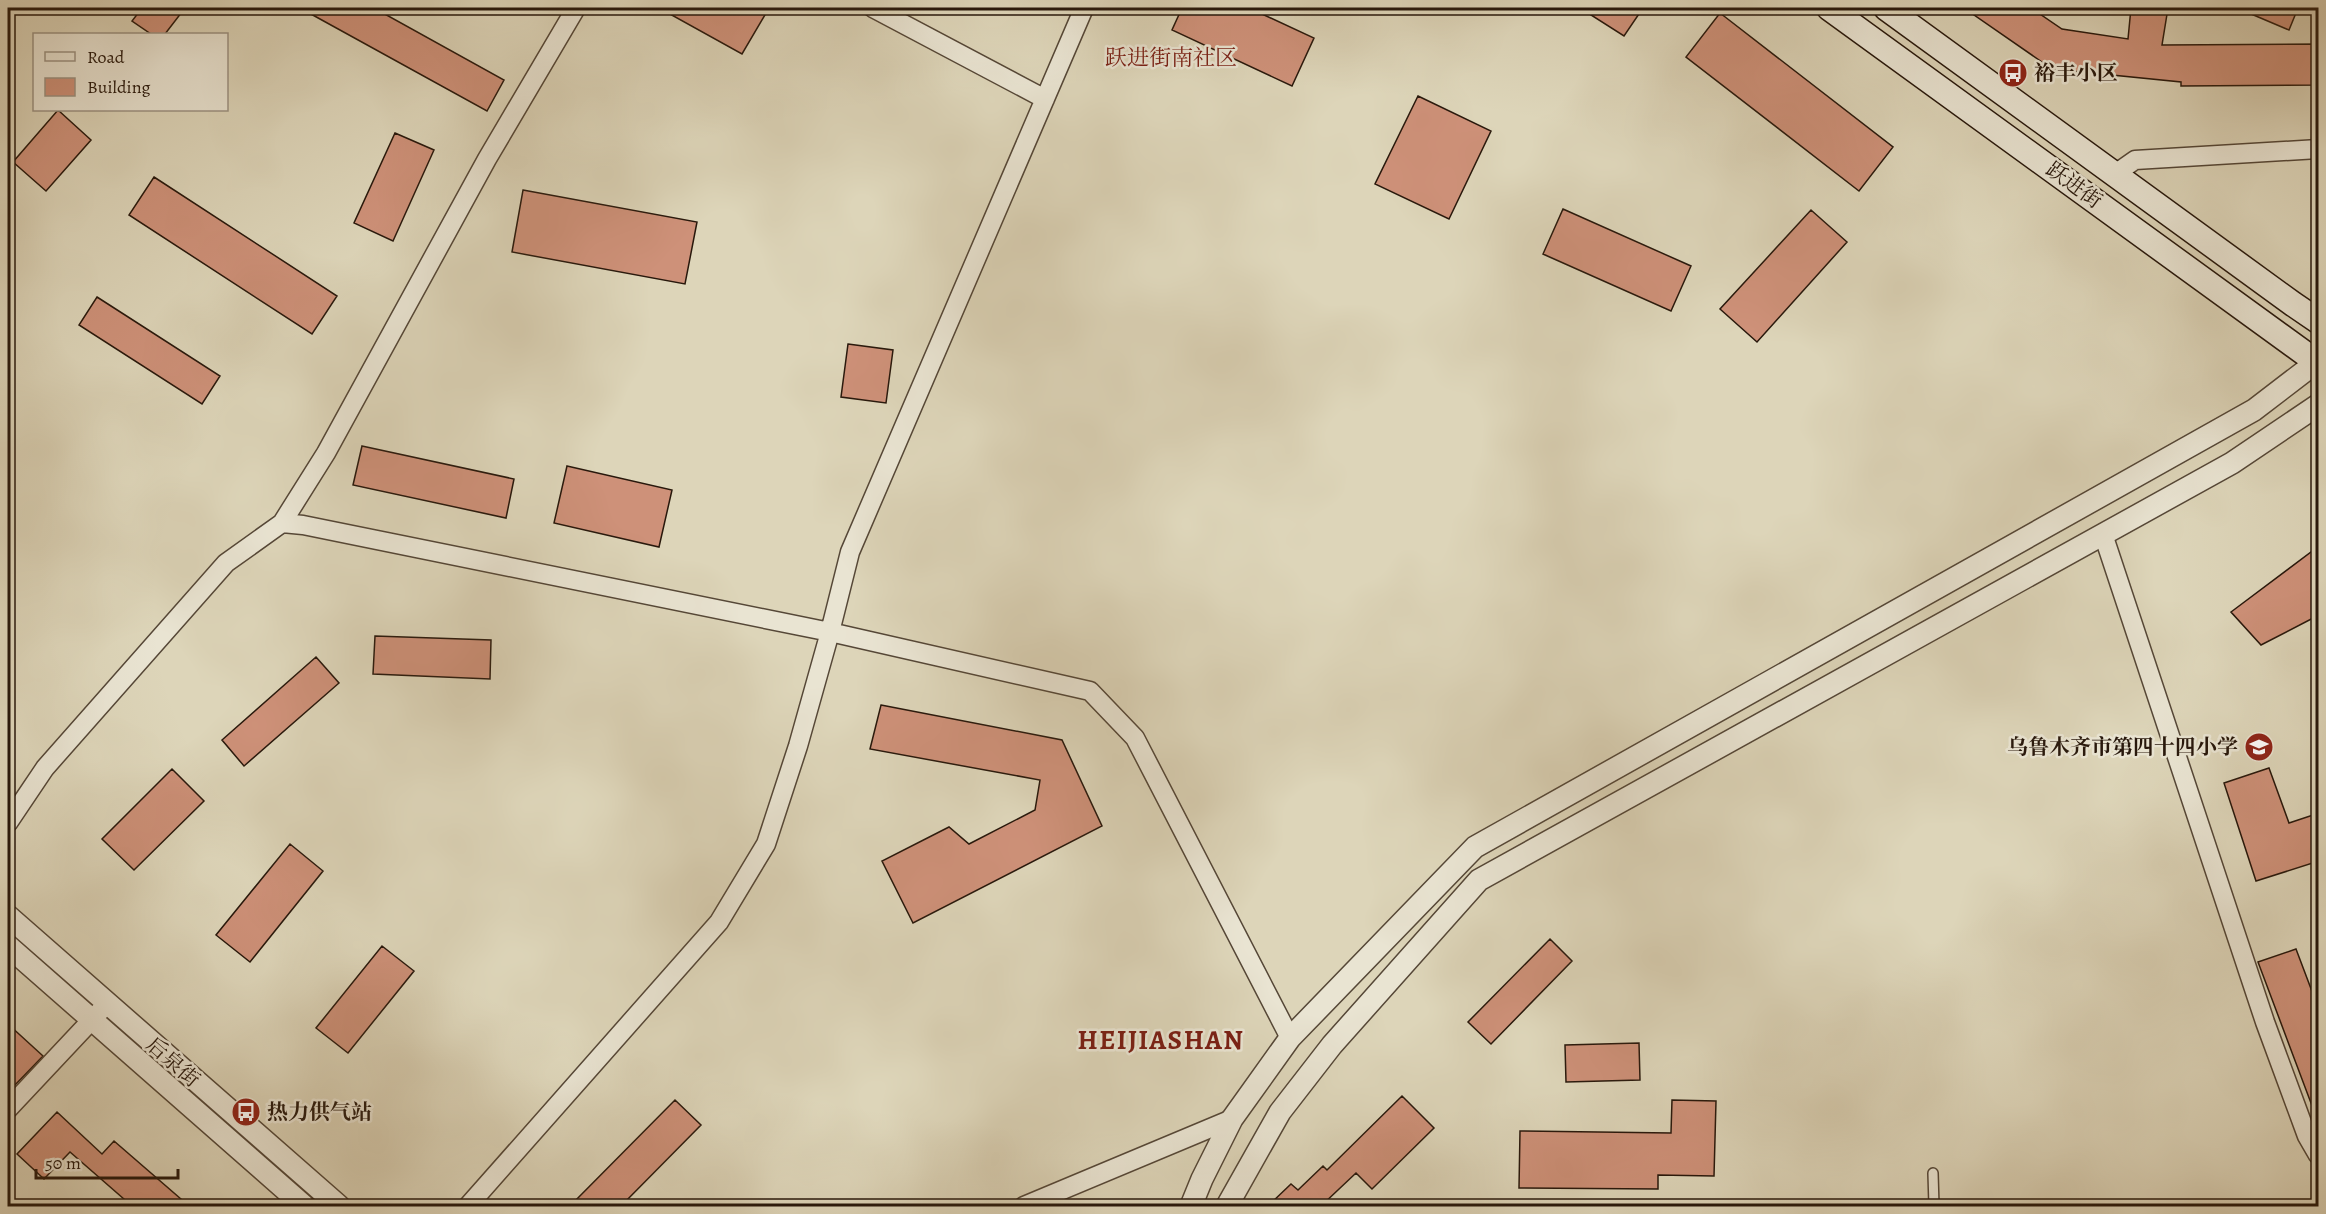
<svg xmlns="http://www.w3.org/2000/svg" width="2326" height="1214" font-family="Alegreya,'Noto Serif SC',serif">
<rect width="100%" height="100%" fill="#ddd5b9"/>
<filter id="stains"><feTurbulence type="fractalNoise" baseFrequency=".00333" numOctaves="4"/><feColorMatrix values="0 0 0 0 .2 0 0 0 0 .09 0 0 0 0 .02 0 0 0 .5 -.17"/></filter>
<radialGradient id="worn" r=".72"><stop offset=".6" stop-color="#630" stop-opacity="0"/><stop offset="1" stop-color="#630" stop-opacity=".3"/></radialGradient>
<path fill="#ce9179" stroke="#28180c" stroke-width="1.5" d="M 142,8 L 185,8 L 165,34 L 151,34 L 132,21 Z
M 300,8 L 374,8 L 504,80 L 487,111 Z
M 659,8 L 769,8 L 742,54 Z
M 1182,8 L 1249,8 L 1314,38 L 1292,86 L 1172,30 Z
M 1580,8 L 1643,8 L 1624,36 Z
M 1964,8 L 2031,8 L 2062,29 L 2128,39 L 2131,8 L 2168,8 L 2162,45 L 2319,44 L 2319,85 L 2181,86 L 2181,82 L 2052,69 Z
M 2237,8 L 2298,8 L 2289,30 Z
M 1720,13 L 1893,147 L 1859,191 L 1686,57 Z
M 1418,96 L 1491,131 L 1449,219 L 1375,184 Z
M 58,110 L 91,140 L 46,191 L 13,162 Z
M 395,133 L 434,150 L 393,241 L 354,223 Z
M 154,177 L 337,296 L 312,334 L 129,215 Z
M 523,190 L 697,222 L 685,284 L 512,252 Z
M 1563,209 L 1691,266 L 1671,311 L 1543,254 Z
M 1811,210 L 1847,242 L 1757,342 L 1720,309 Z
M 97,297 L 220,376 L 202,404 L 79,325 Z
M 848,344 L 893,350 L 886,403 L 841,397 Z
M 362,446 L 514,479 L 506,518 L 353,485 Z
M 567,466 L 672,490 L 659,547 L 554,523 Z
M 2319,546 L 2319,615 L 2261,645 L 2231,612 Z
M 375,636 L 491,640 L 490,679 L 373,674 Z
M 316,657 L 339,683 L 244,766 L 222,740 Z
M 881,705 L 1062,740 L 1102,826 L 913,923 L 882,861 L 949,827 L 969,844 L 1035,810 L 1040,780 L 870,749 Z
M 2269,768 L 2289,823 L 2319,813 L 2319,861 L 2256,881 L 2224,783 Z
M 172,769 L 204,801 L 134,870 L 102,839 Z
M 290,844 L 323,871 L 250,962 L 216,935 Z
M 1550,939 L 1572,961 L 1491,1044 L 1468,1022 Z
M 382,946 L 414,971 L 348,1053 L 316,1028 Z
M 2296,949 L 2319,1010 L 2317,1119 L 2258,962 Z
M 8,1024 L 43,1056 L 15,1085 L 8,1078 Z
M 1639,1043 L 1640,1080 L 1566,1082 L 1565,1045 Z
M 1402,1096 L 1434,1128 L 1372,1189 L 1356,1173 L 1321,1206 L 1268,1206 L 1291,1184 L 1298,1190 L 1323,1166 L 1327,1170 Z
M 675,1100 L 701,1125 L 621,1206 L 570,1206 Z
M 1672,1100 L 1716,1101 L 1714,1176 L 1658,1175 L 1658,1189 L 1519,1188 L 1520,1131 L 1671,1133 Z
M 57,1112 L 102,1154 L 114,1141 L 189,1206 L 132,1206 L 70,1152 L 44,1179 L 17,1154 Z"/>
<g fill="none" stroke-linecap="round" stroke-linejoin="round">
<g stroke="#554737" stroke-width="12">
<path id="service" d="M 1933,1173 L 1934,1206"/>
</g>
<g stroke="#554737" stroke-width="21">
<path id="minor" d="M 873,8 L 1045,99
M 2115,174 L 2135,160 L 2318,149
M 282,523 L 303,525 L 830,632 L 1090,691 L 1135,738 L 1290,1038
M 2103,534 L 2265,1022 L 2307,1136 L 2318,1155
M 8,823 L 45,768 L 226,563 L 282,523 L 326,453 L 487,159 L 576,8
M 8,1109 L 101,1010
M 468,1206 L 719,922 L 766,844 L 798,746 L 830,632 L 850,552 L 1084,8
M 1024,1206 L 1232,1119"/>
</g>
<g stroke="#554737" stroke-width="24">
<path id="tertiary" d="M 8,916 L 339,1206
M 8,946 L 304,1206
M 1191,1206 L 1202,1179 L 1232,1119 L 1290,1038 L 1475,847 L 2254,410 L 2318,361
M 1227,1206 L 1280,1112 L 1332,1045 L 1479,880 L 2232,463 L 2318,405"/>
</g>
<g stroke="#28180c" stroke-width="27">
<path id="secondary" d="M 1829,8 L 2318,363
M 1886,8 L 2293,304 L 2318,321"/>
</g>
<use href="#service" stroke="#e9e4d2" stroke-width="9"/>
<use href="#minor" stroke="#e9e4d2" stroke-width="18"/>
<use href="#tertiary" stroke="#e9e4d2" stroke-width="21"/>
<use href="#secondary" stroke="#e9e4d2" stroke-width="24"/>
</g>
<defs>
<g id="bus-disc" transform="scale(1.5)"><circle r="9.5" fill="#8f2418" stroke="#e9e4d2"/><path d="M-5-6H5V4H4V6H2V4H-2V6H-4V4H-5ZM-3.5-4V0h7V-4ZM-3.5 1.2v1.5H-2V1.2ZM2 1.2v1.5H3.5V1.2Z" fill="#fff"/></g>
<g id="school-disc" transform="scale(1.5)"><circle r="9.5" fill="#8f2418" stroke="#e9e4d2"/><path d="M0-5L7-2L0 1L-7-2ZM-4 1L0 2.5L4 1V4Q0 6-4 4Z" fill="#fff"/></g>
</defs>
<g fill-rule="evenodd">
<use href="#bus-disc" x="2013" y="73"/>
<use href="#school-disc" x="2259" y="747"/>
<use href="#bus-disc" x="246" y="1112"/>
</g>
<g text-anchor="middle" stroke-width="5" stroke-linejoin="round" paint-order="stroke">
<g font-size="21" font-weight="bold" fill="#28180c" stroke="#e9e4d2" text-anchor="start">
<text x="2034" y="80">裕丰小区</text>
<text x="2238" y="754" text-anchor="end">乌鲁木齐市第四十四小学</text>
<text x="267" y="1119">热力供气站</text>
</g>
<g font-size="21" fill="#28180c" stroke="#e9e4d2">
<text transform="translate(2074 185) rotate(36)" y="7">跃进街</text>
<text transform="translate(173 1062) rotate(41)" y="7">后泉街</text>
</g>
<g font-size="22" fill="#7a1f14" stroke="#e9e4d2">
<text x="1171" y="65">跃进街南社区</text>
</g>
<g font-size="27" font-weight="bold" letter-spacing="1.5" fill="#7a1f14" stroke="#e9e4d2">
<text x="1161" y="1049">HEIJIASHAN</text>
</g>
</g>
<rect width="2326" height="1214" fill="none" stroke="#ddd5b9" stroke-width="30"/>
<rect x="9" y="9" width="2308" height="1196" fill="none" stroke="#28180c" stroke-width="3"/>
<rect x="15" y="15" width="2296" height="1184" fill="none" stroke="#28180c" stroke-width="1.5"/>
<rect x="33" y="33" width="195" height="78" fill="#e9e4d2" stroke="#9c9283" stroke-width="1.5"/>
<rect x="45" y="52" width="30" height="9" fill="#e9e4d2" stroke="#9c9283" stroke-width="1.5"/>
<text x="87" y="63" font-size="18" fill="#28180c">Road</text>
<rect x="45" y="78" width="30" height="18" fill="#ce9179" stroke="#9c9283" stroke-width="1.5"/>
<text x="87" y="93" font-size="18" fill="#28180c">Building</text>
<path d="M36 1169v9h142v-9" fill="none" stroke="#28180c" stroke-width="3"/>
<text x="45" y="1169" font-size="18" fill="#28180c" stroke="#e9e4d2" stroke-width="4.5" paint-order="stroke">50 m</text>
<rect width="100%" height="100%" filter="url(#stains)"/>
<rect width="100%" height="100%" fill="url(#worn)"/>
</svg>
